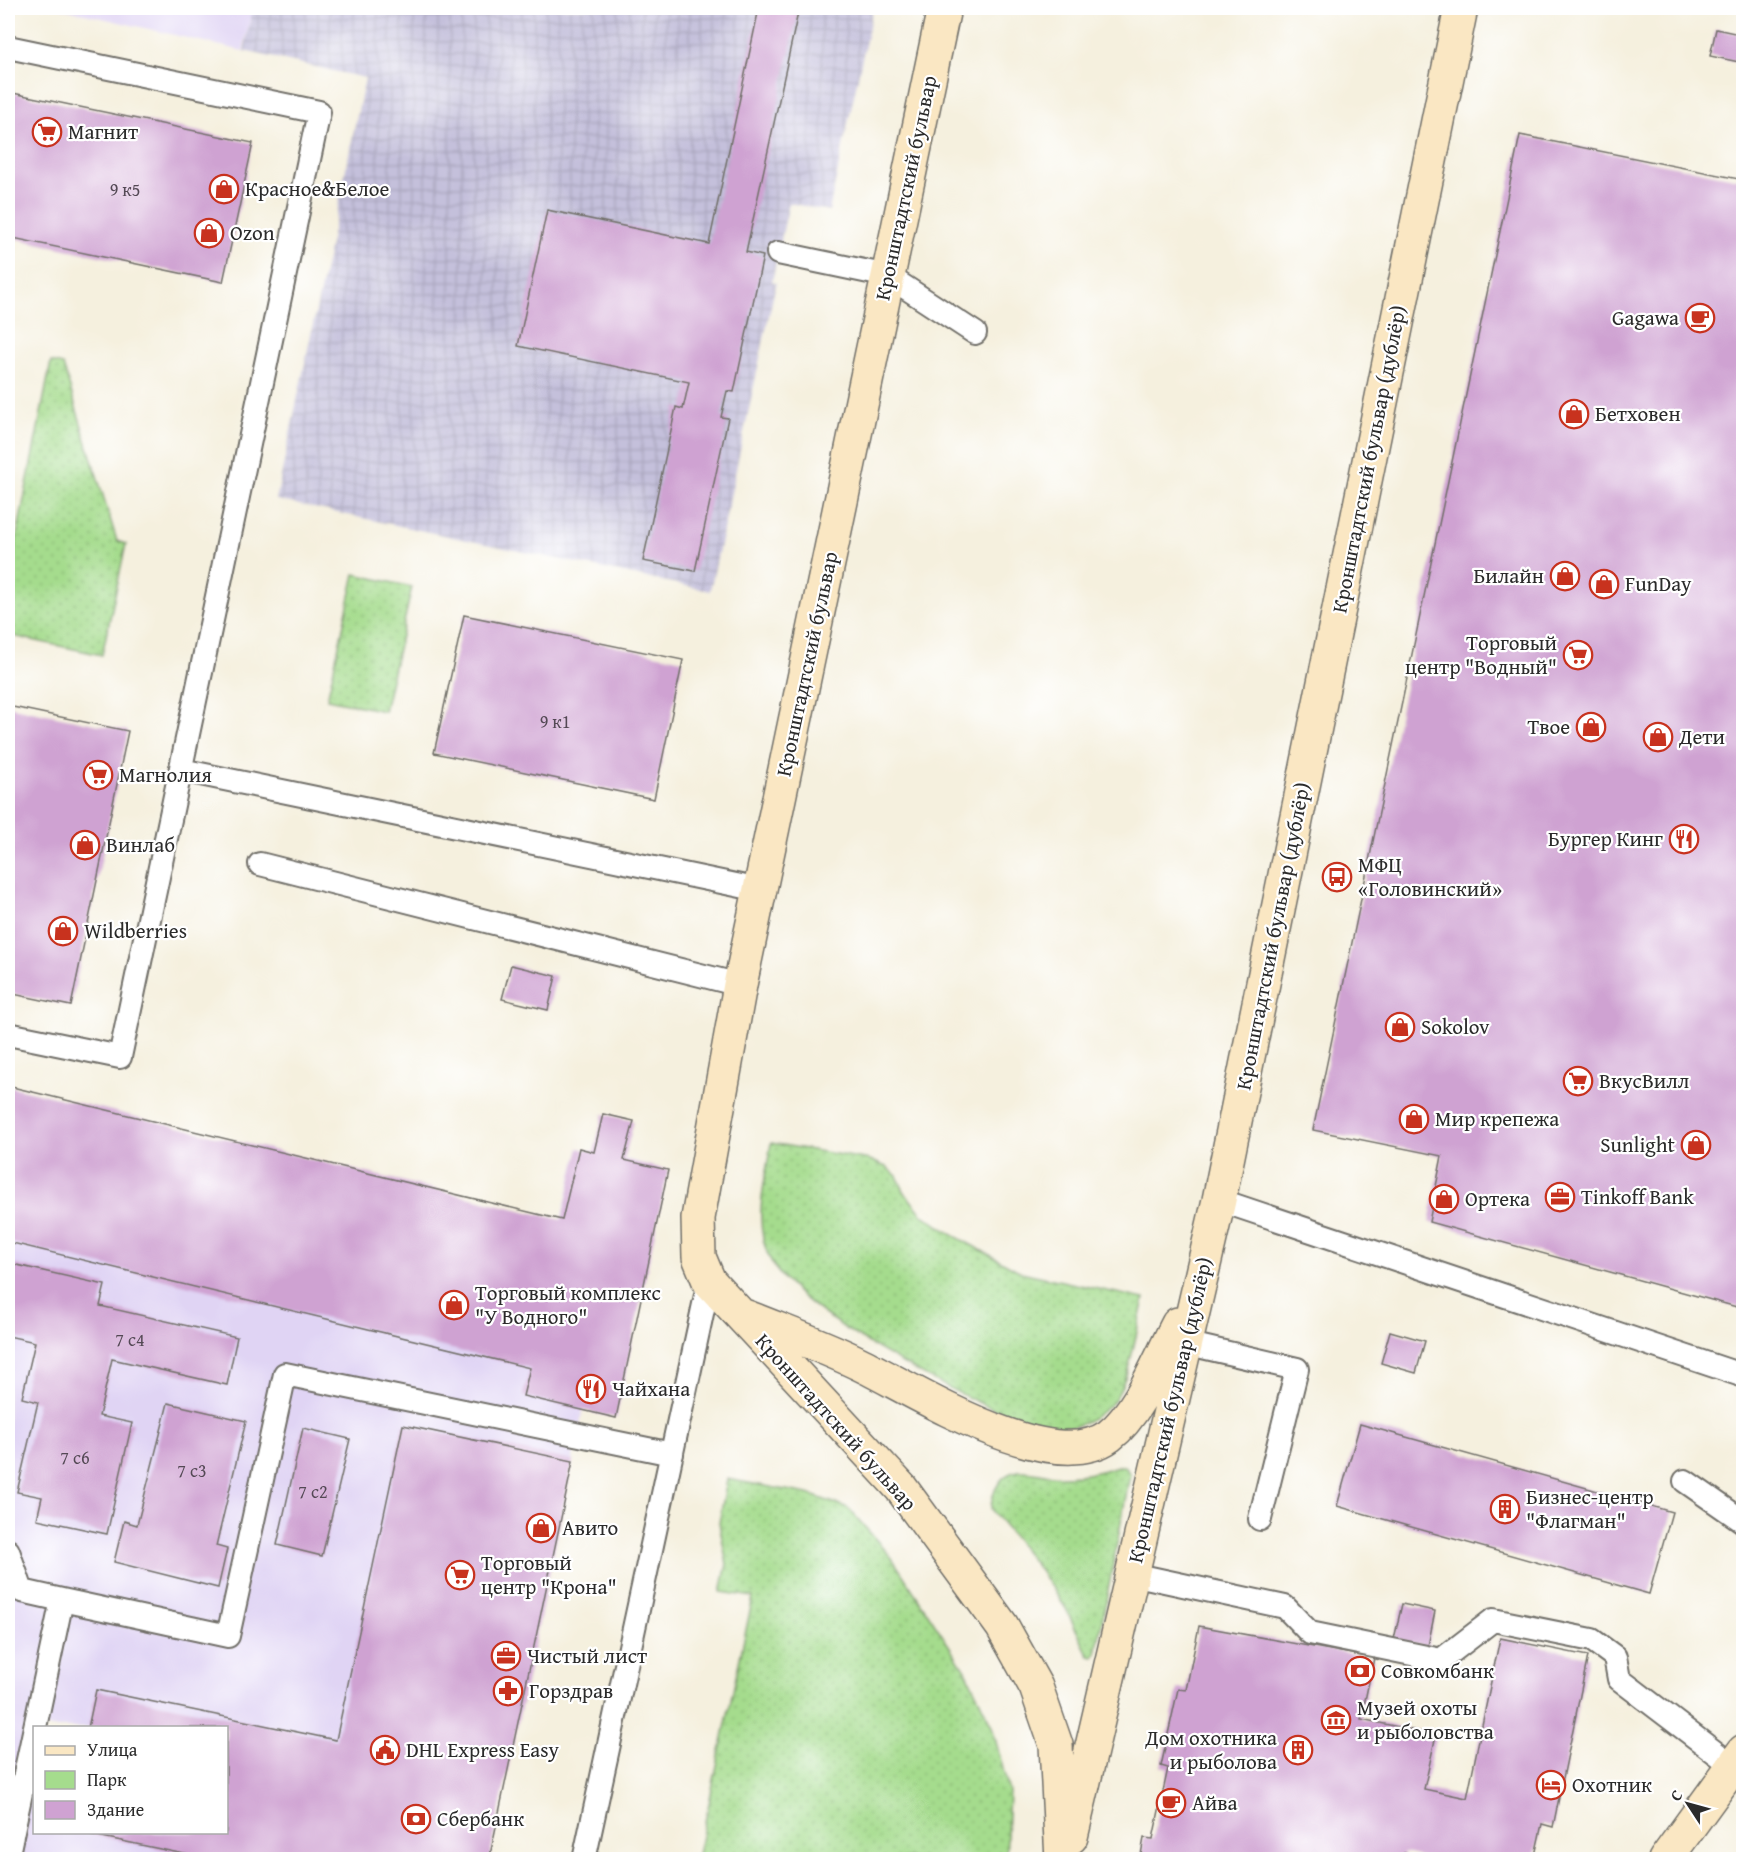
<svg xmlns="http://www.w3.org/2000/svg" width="1751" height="1867" font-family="'Gentium Book Plus',serif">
<defs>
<pattern id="industrial-grid" width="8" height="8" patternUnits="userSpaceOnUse" patternTransform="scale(1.5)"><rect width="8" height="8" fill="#c4c0db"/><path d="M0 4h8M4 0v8" fill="none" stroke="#a9a5bc"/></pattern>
<pattern id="green-dots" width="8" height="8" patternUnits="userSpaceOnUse" patternTransform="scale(1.5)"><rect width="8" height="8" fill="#a5dc8d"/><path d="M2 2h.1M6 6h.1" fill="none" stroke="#8ebd7a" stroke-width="1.8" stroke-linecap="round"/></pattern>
</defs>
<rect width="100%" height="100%" fill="#fff"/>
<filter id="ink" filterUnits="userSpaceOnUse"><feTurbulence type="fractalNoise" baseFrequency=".0167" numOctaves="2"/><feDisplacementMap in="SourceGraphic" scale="12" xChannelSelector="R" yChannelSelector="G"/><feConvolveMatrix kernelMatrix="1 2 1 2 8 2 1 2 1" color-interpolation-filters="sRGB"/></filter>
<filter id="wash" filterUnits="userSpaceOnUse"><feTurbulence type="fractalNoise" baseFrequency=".008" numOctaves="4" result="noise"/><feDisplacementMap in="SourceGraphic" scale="24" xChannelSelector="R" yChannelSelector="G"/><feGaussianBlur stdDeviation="1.35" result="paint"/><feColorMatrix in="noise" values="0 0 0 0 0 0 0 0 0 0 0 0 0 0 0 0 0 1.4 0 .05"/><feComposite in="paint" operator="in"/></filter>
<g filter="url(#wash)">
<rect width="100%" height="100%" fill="#f5f0de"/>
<path fill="#e0d4f4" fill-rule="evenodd" d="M 59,8 L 253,8 L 243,51 Z
M 8,1086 L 561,1220 L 579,1148 L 668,1170 L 616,1418 L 583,1410 L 489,1859 L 8,1860 ZM 34,1728 L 226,1728 L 226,1832 L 34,1832 Z"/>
<path fill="url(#industrial-grid)" d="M 253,8 L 873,8 L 829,211 L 789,203 L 772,281 L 776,283 L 710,591 L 276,500 L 365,78 L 244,51 Z"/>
<path fill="url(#green-dots)" stroke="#68845c" stroke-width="1.5" d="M 51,362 L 63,365 L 117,541 L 126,544 L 102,655 L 8,635 L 8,581 Z
M 355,574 L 412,587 L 384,711 L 327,699 Z
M 771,1143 L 870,1160 L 886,1167 L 897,1176 L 905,1193 L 923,1215 L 953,1235 L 1021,1272 L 1144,1299 C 1137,1326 1129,1389 1109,1406 C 1099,1414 1082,1427 1070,1427 C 1051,1427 1003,1414 986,1406 C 932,1381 801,1313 772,1263 C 751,1226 765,1182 771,1143 Z
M 1118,1466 L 1125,1466 L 1130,1475 L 1096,1654 L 1093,1657 L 1089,1656 L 1065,1607 L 1036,1565 L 991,1509 C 991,1499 993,1492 999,1483 C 1015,1460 1042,1477 1064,1476 C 1083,1476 1100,1472 1118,1466 Z
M 727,1479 L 808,1494 L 848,1508 L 892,1558 L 967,1673 L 992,1726 L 1009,1792 L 1006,1859 L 697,1859 L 753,1597 L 721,1592 L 727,1564 L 719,1523 Z"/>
<g id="blocks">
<path fill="#cfa2d2" d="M 759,8 L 799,8 L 746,252 L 763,256 L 734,392 L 727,391 L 721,417 L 728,418 L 695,571 L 643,561 L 676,407 L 683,409 L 689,382 L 518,346 L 547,210 L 709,244 Z
M 1716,29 L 1744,35 L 1744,63 L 1710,56 Z
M 8,92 L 253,143 L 223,282 L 8,237 Z
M 1520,135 L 1744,180 L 1744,1309 L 1429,1222 L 1442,1156 L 1313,1130 Z
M 464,615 L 683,660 L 654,799 L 434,753 Z
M 8,706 L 128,731 L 71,1006 L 8,993 Z
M 511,965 L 556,976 L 548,1010 L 502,999 Z
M 8,1086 L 562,1220 L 579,1148 L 594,1152 L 603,1114 L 634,1121 L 624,1160 L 668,1170 L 616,1418 L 523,1396 L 530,1368 L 8,1242 Z
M 8,1263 L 105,1285 L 100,1306 L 237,1337 L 227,1385 L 112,1359 L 99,1416 L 132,1423 L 107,1534 L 37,1519 L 42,1497 L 17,1492 L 38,1402 L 22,1398 L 35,1342 L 8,1336 Z
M 1390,1331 L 1425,1341 L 1416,1373 L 1381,1363 Z
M 168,1403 L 246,1421 L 216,1546 L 227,1549 L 218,1588 L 114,1562 L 124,1521 L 137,1525 Z
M 1360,1424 L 1672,1512 L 1649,1594 L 1337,1506 Z
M 403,1425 L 573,1461 L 489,1860 L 213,1860 L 88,1834 L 226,1832 L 226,1728 L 88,1728 L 96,1690 L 336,1740 Z
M 303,1428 L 350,1439 L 322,1556 L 277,1545 Z
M 1402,1604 L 1435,1611 L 1428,1646 L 1394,1639 Z
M 1199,1626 L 1374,1658 L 1361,1719 L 1436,1735 L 1424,1789 L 1467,1798 L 1500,1638 L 1588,1656 L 1553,1827 L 1542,1824 L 1534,1860 L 1434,1860 L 1404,1853 L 1402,1860 L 1140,1860 L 1144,1838 L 1153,1839 L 1168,1768 L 1161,1766 L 1178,1689 L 1186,1690 Z"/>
</g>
</g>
<g filter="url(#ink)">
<use href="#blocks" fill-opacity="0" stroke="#72706a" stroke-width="1.5"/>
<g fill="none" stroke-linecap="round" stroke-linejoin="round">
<g stroke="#72706a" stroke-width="26">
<path id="lane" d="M 8,47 L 319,112 L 120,1057 L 8,1034
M 778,253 L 888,276 L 975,333
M 181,770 L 760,890
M 260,864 L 740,985
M 1219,1200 L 1744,1376
M 1185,1343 L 1297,1369 L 1260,1519
M 1685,1481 L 1744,1522
M 8,1551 L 22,1591 L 62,1600
M 1132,1574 L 1285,1607 L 1310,1633 L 1441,1660 L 1493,1620 L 1592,1640 L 1615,1657 L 1619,1679 L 1733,1766
M 8,1854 L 62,1600 L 228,1636 L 285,1374 L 672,1454
M 584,1860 L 709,1281"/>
</g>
<g stroke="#72706a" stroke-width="36">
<path id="secondary" d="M 944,8 L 740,985 L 698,1218 L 699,1257 L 709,1281 L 901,1488 L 1002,1626 L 1036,1687 L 1056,1745 L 1062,1860
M 747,1317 C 784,1332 824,1346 860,1364 C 916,1391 1051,1478 1109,1436 C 1139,1413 1160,1358 1178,1324
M 1071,1837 L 1219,1200 L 1461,8
M 1665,1860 L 1744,1751"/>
</g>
<use href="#lane" stroke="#fff" stroke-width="22"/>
<use href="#secondary" stroke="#fae7c3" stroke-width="33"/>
</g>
</g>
<defs>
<g id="supermarket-ring" transform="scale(1.5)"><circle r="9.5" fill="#fff" stroke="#c8321e" stroke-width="1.5"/><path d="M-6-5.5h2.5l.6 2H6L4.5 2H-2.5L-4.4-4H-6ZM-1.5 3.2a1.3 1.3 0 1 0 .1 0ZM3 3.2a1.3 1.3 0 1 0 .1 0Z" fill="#c8321e"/></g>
<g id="shop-ring" transform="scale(1.5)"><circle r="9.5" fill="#fff" stroke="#c8321e" stroke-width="1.5"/><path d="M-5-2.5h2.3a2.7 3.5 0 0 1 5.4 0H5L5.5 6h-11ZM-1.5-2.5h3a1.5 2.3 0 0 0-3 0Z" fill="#c8321e"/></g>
<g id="cafe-ring" transform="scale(1.5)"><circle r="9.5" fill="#fff" stroke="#c8321e" stroke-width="1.5"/><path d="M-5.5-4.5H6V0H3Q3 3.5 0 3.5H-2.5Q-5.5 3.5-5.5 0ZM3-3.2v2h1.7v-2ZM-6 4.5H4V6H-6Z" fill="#c8321e"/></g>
<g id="restaurant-ring" transform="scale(1.5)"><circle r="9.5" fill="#fff" stroke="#c8321e" stroke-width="1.5"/><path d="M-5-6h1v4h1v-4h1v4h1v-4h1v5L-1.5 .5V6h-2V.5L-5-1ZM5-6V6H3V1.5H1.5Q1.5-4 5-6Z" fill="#c8321e"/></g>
<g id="bus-ring" transform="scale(1.5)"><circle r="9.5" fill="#fff" stroke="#c8321e" stroke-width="1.5"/><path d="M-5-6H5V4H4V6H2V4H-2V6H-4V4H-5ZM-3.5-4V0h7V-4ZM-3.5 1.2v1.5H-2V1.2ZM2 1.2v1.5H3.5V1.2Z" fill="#c8321e"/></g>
<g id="office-ring" transform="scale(1.5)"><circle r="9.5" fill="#fff" stroke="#c8321e" stroke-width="1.5"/><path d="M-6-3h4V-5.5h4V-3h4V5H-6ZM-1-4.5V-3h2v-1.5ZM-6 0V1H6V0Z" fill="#c8321e"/></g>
<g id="building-ring" transform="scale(1.5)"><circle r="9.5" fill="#fff" stroke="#c8321e" stroke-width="1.5"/><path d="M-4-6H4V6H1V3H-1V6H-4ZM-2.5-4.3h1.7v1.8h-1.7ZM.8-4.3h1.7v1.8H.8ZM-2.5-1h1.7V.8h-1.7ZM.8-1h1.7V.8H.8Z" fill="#c8321e"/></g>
<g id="bank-ring" transform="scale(1.5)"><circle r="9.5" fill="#fff" stroke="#c8321e" stroke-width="1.5"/><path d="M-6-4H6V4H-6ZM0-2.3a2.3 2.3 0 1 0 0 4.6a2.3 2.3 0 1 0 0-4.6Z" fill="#c8321e"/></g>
<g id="pharmacy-ring" transform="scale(1.5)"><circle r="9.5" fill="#fff" stroke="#c8321e" stroke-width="1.5"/><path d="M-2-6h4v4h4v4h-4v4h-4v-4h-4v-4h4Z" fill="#c8321e"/></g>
<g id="museum-ring" transform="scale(1.5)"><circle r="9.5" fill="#fff" stroke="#c8321e" stroke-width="1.5"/><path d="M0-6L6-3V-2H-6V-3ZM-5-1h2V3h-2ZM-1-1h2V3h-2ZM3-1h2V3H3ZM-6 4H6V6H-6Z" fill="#c8321e"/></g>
<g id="civic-ring" transform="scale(1.5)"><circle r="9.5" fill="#fff" stroke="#c8321e" stroke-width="1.5"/><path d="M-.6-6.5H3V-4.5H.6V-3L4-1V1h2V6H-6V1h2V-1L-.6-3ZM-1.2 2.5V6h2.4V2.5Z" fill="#c8321e"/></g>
<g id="hotel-ring" transform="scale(1.5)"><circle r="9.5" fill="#fff" stroke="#c8321e" stroke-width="1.5"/><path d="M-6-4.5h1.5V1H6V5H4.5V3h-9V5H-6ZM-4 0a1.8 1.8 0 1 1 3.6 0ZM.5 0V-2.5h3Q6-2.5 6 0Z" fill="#c8321e"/></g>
</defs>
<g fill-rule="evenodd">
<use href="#supermarket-ring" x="47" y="132"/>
<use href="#shop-ring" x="224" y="189"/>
<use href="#shop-ring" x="209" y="233"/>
<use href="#cafe-ring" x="1700" y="318"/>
<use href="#shop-ring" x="1574" y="414"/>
<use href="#shop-ring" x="1565" y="576"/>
<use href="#shop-ring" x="1604" y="584"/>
<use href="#supermarket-ring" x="1578" y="655"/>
<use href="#shop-ring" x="1591" y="727"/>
<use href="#shop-ring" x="1658" y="737"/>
<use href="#supermarket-ring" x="98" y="775"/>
<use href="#restaurant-ring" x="1684" y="839"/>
<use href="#shop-ring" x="85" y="845"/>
<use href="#bus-ring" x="1337" y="877"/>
<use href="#shop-ring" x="63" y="931"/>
<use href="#shop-ring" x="1400" y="1027"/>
<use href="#supermarket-ring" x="1578" y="1081"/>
<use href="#shop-ring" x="1414" y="1119"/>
<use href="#shop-ring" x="1696" y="1145"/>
<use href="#office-ring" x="1560" y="1197"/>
<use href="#shop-ring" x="1444" y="1199"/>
<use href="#shop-ring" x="454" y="1305"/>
<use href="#restaurant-ring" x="591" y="1389"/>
<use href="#building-ring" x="1505" y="1509"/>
<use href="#shop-ring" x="541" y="1528"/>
<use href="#supermarket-ring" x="460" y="1575"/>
<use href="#office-ring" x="506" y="1656"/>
<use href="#bank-ring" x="1360" y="1671"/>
<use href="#pharmacy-ring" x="508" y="1691"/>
<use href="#museum-ring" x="1336" y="1720"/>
<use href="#civic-ring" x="385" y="1750"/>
<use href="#building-ring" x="1298" y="1750"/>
<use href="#hotel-ring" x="1551" y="1785"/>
<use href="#cafe-ring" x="1171" y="1803"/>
<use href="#bank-ring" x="416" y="1819"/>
</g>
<g text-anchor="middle" stroke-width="4.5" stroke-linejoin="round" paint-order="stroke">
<g font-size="18" fill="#544955">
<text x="125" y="196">9 к5</text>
<text x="555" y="728">9 к1</text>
<text x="130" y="1346">7 с4</text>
<text x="75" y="1464">7 с6</text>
<text x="192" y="1477">7 с3</text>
<text x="313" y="1498">7 с2</text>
</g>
<g font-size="21" fill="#2b2b2b" stroke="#fff" text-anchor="start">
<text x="68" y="139">Магнит</text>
<text x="245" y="196">Красное&amp;Белое</text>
<text x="230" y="240">Ozon</text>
<text x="1679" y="325" text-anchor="end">Gagawa</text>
<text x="1595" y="421">Бетховен</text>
<text x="1544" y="583" text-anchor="end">Билайн</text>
<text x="1625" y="591">FunDay</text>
<text x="1557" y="650" text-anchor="end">Торговый<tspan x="1557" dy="24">центр "Водный"</tspan></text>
<text x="1570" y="734" text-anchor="end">Твое</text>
<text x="1679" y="744">Дети</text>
<text x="119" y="782">Магнолия</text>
<text x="1663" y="846" text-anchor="end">Бургер Кинг</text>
<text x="106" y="852">Винлаб</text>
<text x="1358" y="872">МФЦ<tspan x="1358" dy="24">«Головинский»</tspan></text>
<text x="84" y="938">Wildberries</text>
<text x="1421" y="1034">Sokolov</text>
<text x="1599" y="1088">ВкусВилл</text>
<text x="1435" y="1126">Мир крепежа</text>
<text x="1675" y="1152" text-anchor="end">Sunlight</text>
<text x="1581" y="1204">Tinkoff Bank</text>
<text x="1465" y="1206">Ортека</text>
<text x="475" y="1300">Торговый комплекс<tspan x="475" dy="24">"У Водного"</tspan></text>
<text x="612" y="1396">Чайхана</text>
<text x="1526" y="1504">Бизнес-центр<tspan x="1526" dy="24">"Флагман"</tspan></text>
<text x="562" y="1535">Авито</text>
<text x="481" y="1570">Торговый<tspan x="481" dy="24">центр "Крона"</tspan></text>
<text x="527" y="1663">Чистый лист</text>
<text x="1381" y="1678">Совкомбанк</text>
<text x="529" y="1698">Горздрав</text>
<text x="1357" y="1715">Музей охоты<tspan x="1357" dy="24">и рыболовства</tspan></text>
<text x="1277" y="1745" text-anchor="end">Дом охотника<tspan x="1277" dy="24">и рыболова</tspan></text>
<text x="406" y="1757">DHL Express Easy</text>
<text x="1572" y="1792">Охотник</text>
<text x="1192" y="1810">Айва</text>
<text x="437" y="1826">Сбербанк</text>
</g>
<g font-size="21" fill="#2b2b2b" stroke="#fff">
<text transform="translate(906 188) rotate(-78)" y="7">Кронштадтский бульвар</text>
<text transform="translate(1369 459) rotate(-79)" y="7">Кронштадтский бульвар (дублёр)</text>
<text transform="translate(807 664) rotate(-78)" y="7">Кронштадтский бульвар</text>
<text transform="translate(1273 936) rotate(-79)" y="7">Кронштадтский бульвар (дублёр)</text>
<text transform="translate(1170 1410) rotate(-77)" y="7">Кронштадтский бульвар (дублёр)</text>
<text transform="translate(836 1422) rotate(48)" y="7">Кронштадтский бульвар</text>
</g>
</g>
<rect width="1751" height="1867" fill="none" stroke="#fff" stroke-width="30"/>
<rect x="33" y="1726" width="195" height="108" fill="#ffffff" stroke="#aaaaaa" stroke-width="1.5"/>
<rect x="45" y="1746" width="30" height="9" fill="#fae7c3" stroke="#aaaaaa" stroke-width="1.5"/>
<text x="87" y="1756" font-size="18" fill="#2b2b2b">Улица</text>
<rect x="45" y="1771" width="30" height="18" fill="#a5dc8d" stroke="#aaaaaa" stroke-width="1.5"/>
<text x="87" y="1786" font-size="18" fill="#2b2b2b">Парк</text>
<rect x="45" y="1801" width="30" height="18" fill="#cfa2d2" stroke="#aaaaaa" stroke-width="1.5"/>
<text x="87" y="1816" font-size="18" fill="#2b2b2b">Здание</text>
<g transform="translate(1688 1804) rotate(306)" stroke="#ffffff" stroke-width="4.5" paint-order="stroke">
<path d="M0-4.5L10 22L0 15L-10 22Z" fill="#2b2b2b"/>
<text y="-9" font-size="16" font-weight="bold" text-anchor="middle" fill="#2b2b2b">С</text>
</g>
</svg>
